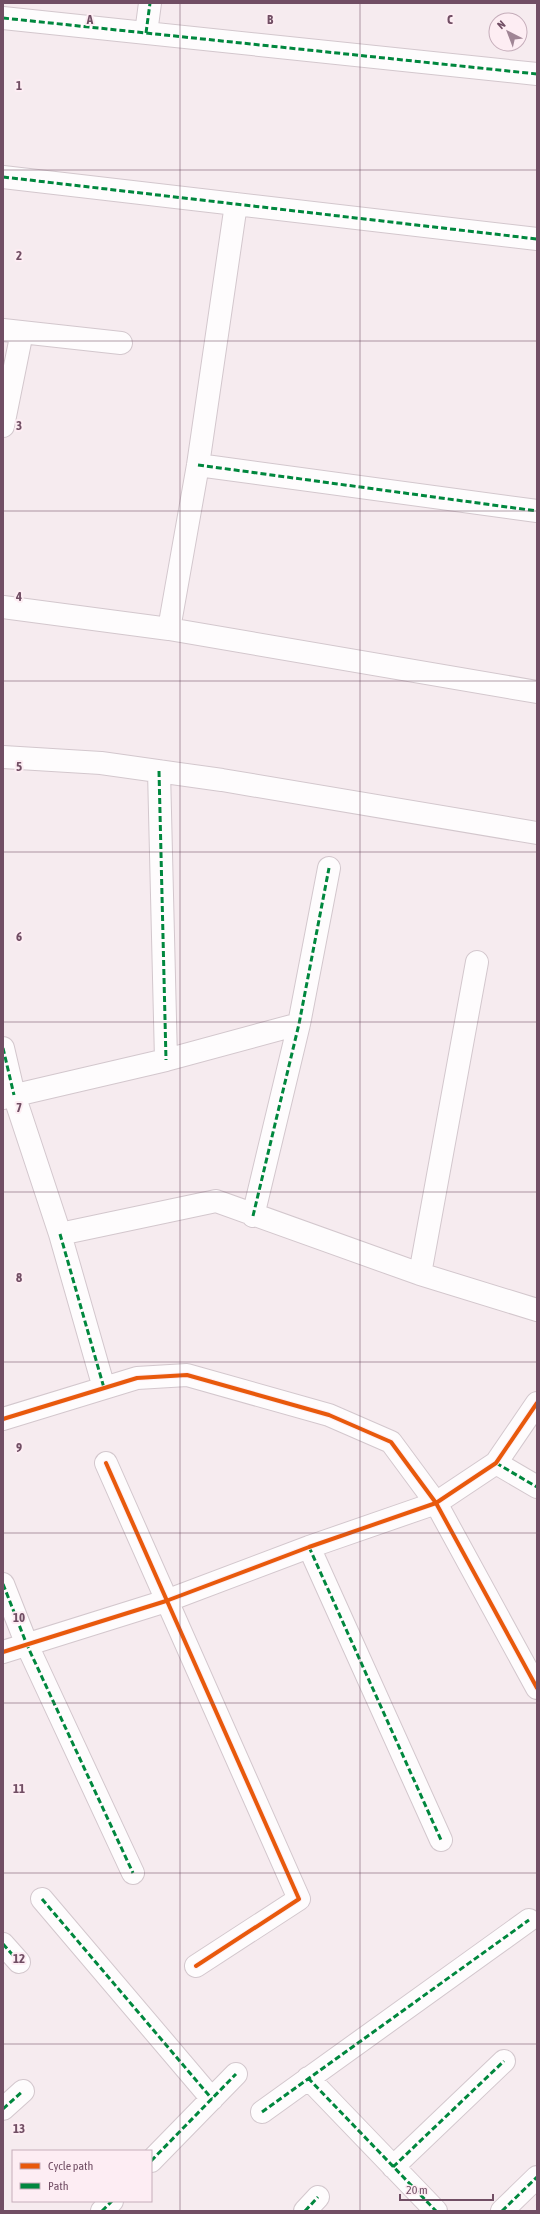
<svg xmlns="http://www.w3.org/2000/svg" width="540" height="2214" font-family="'Asap Condensed',sans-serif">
<rect width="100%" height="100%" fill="#f6ebef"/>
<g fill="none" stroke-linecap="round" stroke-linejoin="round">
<g stroke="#d3c7cd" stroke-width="24">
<path id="minor" d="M 3,18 L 537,74
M 146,33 L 150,3
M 3,177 L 537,239
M 3,330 L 121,343
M 3,426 L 22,332
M 198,465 L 537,511
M 3,607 L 169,629 L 537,692
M 169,629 L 198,465 L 236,204
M 3,757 L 101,763 L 222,780 L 537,833
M 159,771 L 166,1060
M 3,1048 L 14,1095 L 60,1234 L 104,1388
M 3,1098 L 166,1060 L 299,1024
M 253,1216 L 299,1024 L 329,868
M 60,1234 L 216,1201 L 420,1274 L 537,1310
M 420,1274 L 477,962
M 3,1419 L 137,1378 L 187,1375 L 329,1415 L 391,1442 L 436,1503 L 537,1688
M 106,1463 L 299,1899 L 196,1966
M 496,1463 L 537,1487
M 309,1547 L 441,1840
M 3,1584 L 27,1645 L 133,1873
M 3,1652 L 166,1601 L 309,1547 L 436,1503 L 496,1463 L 537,1403
M 42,1899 L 212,2099
M 3,1944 L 19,1962
M 308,2078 L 436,2211
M 3,2109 L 23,2091
M 262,2112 L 529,1920
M 151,2161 L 236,2074
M 393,2167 L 504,2061
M 102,2211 L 112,2201
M 305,2211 L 318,2197
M 502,2211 L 537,2177"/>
</g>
<use href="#minor" stroke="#fefcfd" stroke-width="22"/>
<path stroke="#00873e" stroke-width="3" stroke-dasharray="6 3" stroke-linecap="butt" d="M 3,18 L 537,74
M 146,33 L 150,3
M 3,177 L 537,239
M 198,465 L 537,511
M 159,771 L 166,1060
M 3,1048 L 14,1095
M 253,1216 L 299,1024 L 329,868
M 60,1234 L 104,1388
M 496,1463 L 537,1487
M 309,1547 L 441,1840
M 3,1584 L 27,1645 L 133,1873
M 42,1899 L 212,2099
M 3,1944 L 19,1962
M 308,2078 L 436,2211
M 3,2109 L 23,2091
M 262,2112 L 529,1920
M 151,2161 L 236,2074
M 393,2167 L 504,2061
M 102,2211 L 112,2201
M 305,2211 L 318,2197
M 502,2211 L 537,2177"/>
<g stroke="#fdedf3" stroke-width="6">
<path id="cycleway" d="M 3,1419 L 137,1378 L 187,1375 L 329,1415 L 391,1442 L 436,1503 L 537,1688
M 106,1463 L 299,1899 L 196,1966
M 3,1652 L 166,1601 L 309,1547 L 436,1503 L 496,1463 L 537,1403"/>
</g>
<use href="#cycleway" stroke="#e8590c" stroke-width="4"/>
</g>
<path fill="none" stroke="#714e64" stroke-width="1" stroke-opacity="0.55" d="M 180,3 L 180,2211M 360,3 L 360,2211M 3,170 L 537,170M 3,341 L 537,341M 3,511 L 537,511M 3,681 L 537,681M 3,852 L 537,852M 3,1022 L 537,1022M 3,1192 L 537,1192M 3,1362 L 537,1362M 3,1533 L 537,1533M 3,1703 L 537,1703M 3,1873 L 537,1873M 3,2044 L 537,2044"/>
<g font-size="13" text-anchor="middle" font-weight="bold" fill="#714e64" stroke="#fdedf3" stroke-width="4" stroke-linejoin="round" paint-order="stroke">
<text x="90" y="24">A</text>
<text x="270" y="24">B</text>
<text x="450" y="24">C</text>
<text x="19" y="90">1</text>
<text x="19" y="260">2</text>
<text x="19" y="430">3</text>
<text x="19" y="601">4</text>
<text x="19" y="771">5</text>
<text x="19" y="941">6</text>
<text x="19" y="1112">7</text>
<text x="19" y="1282">8</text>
<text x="19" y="1452">9</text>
<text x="19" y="1622">10</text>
<text x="19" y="1793">11</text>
<text x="19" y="1963">12</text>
<text x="19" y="2133">13</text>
</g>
<rect width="540" height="2214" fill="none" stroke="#714e64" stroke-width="8"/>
<rect x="12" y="2150" width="140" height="52" fill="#fdedf3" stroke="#c5adba"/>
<rect x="20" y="2163" width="20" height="6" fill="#e8590c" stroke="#c5adba"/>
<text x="48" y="2170" font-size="12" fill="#714e64">Cycle path</text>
<rect x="20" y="2183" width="20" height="6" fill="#00873e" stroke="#c5adba"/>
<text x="48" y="2190" font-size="12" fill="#714e64">Path</text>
<g transform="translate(508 32) rotate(318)"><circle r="19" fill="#fdedf3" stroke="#c5adba"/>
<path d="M0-3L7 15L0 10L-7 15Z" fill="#a08595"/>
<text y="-6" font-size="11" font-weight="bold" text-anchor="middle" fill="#714e64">N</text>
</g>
<path d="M400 2194v6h93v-6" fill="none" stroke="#714e64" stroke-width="2"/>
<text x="406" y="2194" font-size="12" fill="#714e64" stroke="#fdedf3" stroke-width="3" paint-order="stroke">20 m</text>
</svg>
